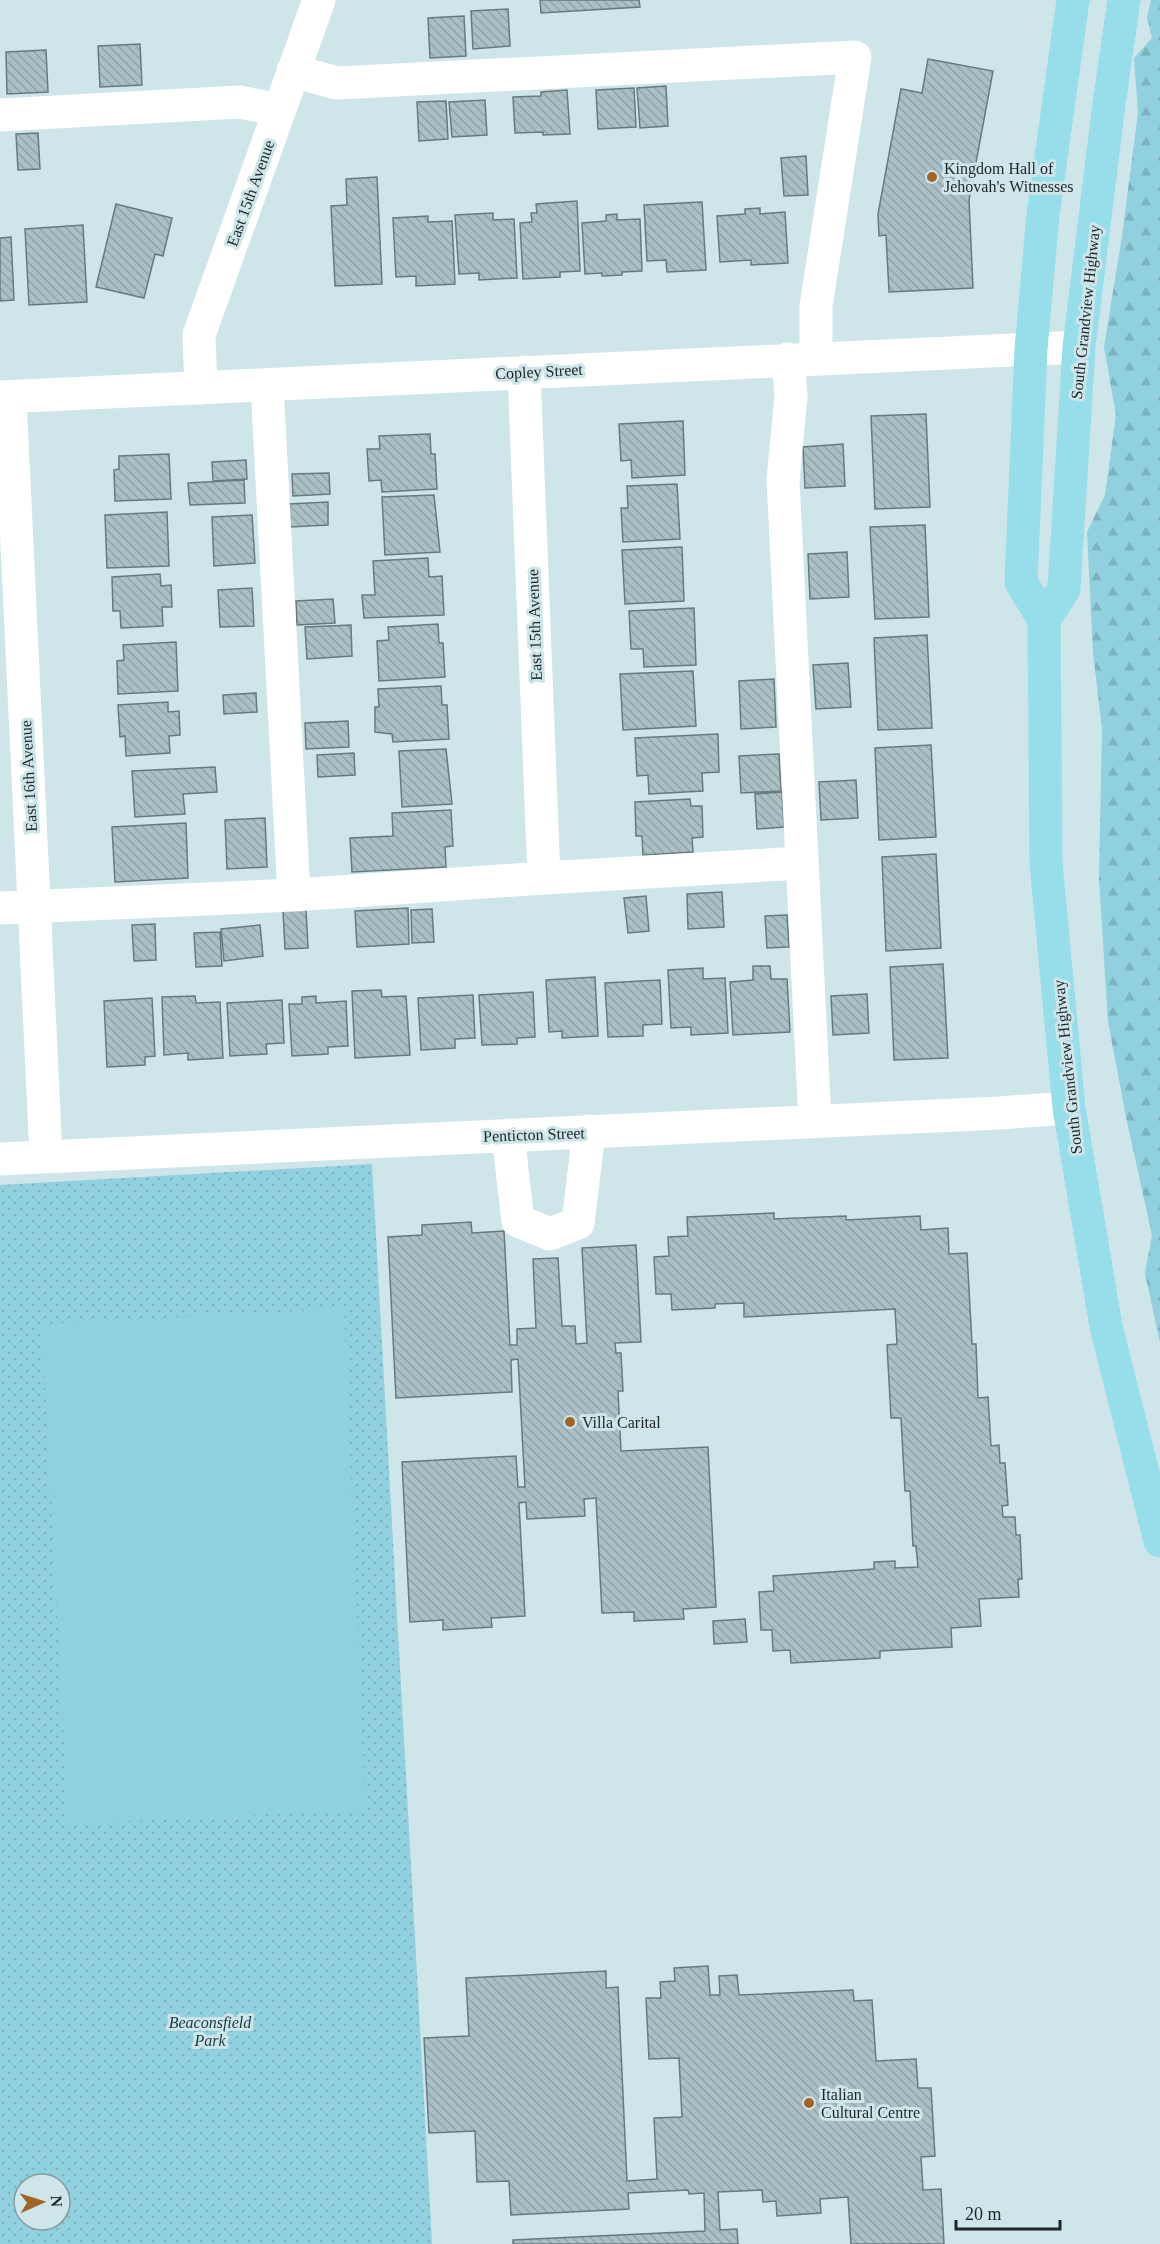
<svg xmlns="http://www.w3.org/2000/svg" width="1160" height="2244" font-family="Georgia,serif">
<defs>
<pattern id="forest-firs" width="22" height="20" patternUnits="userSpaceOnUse" patternTransform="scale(1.5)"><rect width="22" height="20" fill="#91d1df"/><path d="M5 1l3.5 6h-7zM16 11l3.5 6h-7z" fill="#7db3bf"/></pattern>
<pattern id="park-dots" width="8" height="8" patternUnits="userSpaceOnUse" patternTransform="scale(1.5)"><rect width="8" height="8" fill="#91d1df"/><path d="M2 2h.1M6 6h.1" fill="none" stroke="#7db3bf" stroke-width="1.8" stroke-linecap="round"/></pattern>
<pattern id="building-back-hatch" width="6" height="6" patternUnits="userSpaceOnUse" patternTransform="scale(1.5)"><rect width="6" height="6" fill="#aac0c5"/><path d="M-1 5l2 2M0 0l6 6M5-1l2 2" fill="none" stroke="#92a5a9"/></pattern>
</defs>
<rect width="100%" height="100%" fill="#cee5ea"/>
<path fill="url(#forest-firs)" d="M 1151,0 L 1160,0 L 1160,1343 L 1145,1273 L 1152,1235 L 1127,1122 L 1108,1022 L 1099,879 L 1102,729 L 1093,653 L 1087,532 L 1105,495 L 1116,415 L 1104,347 L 1122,236 L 1138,113 L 1134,58 L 1152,38 L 1147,17 Z"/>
<path fill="url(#park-dots)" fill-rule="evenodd" d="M 372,1164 L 432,2244 L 0,2244 L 0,1185 ZM 24,2184 L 60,2184 L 60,2220 L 24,2220 Z"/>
<path fill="#91d1df" d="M 344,1309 L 365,1810 L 68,1824 L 42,1324 Z"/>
<path fill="url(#building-back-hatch)" stroke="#667b7f" stroke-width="1.5" d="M 540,0 L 639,0 L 640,7 L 541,13 Z
M 508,9 L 510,46 L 473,49 L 471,11 Z
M 464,16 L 466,56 L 430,58 L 428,18 Z
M 140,44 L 142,85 L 100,87 L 98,46 Z
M 46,50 L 48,92 L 7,94 L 6,52 Z
M 928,59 L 993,71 L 969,200 L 973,288 L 889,292 L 886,235 L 879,236 L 878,214 L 901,89 L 922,93 Z
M 666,86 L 668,126 L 640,128 L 637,88 Z
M 634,88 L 636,127 L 598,129 L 596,90 Z
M 567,90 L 570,134 L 543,135 L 543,132 L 515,133 L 513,97 L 541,96 L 541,92 Z
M 485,100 L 487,135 L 452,137 L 449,102 Z
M 446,101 L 448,139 L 419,141 L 417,102 Z
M 38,133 L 40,169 L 18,170 L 16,134 Z
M 806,156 L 808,195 L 784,196 L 781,158 Z
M 377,177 L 382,284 L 335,286 L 331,206 L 347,205 L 346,179 Z
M 577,201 L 580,271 L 560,272 L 560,277 L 523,279 L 520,223 L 532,222 L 531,213 L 537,213 L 536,204 Z
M 702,202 L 706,270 L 667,272 L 666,260 L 647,261 L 644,205 Z
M 116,204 L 172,218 L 163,256 L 155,254 L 144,298 L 96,287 Z
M 760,208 L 760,214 L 785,212 L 788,263 L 751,265 L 751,260 L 720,262 L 717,216 L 745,214 L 745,209 Z
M 493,213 L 493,220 L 514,219 L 517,278 L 479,280 L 479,273 L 459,274 L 455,215 Z
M 617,214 L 617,220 L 640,219 L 642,271 L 622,272 L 622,275 L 602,276 L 602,273 L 585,274 L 582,223 L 606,221 L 606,215 Z
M 428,216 L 428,222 L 452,221 L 455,284 L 416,286 L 416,276 L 396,277 L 393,218 Z
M 83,225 L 87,302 L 29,305 L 25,229 Z
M 11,237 L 14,300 L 0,301 L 0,238 Z
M 926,414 L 930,507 L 875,509 L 871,416 Z
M 683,421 L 685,475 L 632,478 L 631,460 L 621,461 L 619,424 Z
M 430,434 L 431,454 L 435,454 L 437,489 L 382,492 L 381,480 L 369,481 L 367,449 L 380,449 L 379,436 Z
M 843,444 L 845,486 L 805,488 L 803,447 Z
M 169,454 L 171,499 L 115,501 L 114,470 L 119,469 L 119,456 Z
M 246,460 L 247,479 L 213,481 L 212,462 Z
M 329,473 L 330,494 L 293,496 L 292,474 Z
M 244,480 L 245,503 L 190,505 L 188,483 Z
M 677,484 L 680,539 L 623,542 L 621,508 L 628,508 L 627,486 Z
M 434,495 L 440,552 L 385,555 L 382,497 Z
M 328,502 L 328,525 L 290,527 L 289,504 Z
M 167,512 L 169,566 L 107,568 L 105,515 Z
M 252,515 L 255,563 L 214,566 L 212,517 Z
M 925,525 L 929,617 L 875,619 L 870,527 Z
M 682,547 L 684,601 L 625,604 L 622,550 Z
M 847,552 L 849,597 L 810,599 L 808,554 Z
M 428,558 L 429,577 L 442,576 L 444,615 L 364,618 L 362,595 L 375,595 L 373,561 Z
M 160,574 L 161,586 L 171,585 L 172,607 L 162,607 L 163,626 L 121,628 L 120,611 L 113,611 L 112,577 Z
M 252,588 L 254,626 L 220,627 L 218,590 Z
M 333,599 L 335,623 L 297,625 L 296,601 Z
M 694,608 L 696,665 L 644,667 L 643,649 L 631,649 L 629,611 Z
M 438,624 L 439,643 L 443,643 L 445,677 L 379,681 L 377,641 L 389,640 L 388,627 Z
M 351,625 L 352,656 L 307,659 L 305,627 Z
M 927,635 L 932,728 L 878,730 L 874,638 Z
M 176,642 L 178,691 L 118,694 L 117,661 L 124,660 L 123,645 Z
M 848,663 L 851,707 L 816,709 L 813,665 Z
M 693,671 L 696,726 L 623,730 L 620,674 Z
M 774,679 L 776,727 L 741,729 L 739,681 Z
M 441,686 L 442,705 L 447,705 L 449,739 L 393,742 L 392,734 L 375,732 L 375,707 L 379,707 L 378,689 Z
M 256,693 L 257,712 L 224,714 L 223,695 Z
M 168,702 L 168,712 L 179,711 L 180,735 L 169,736 L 170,753 L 126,756 L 125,736 L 120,737 L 118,705 Z
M 348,721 L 349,747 L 306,749 L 305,723 Z
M 718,734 L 719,772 L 702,773 L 703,791 L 649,794 L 648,775 L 637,776 L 635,738 Z
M 931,745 L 936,837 L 879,840 L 875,748 Z
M 446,749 L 452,804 L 402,807 L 399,751 Z
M 354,753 L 355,775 L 318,777 L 317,755 Z
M 779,754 L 781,791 L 741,793 L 739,756 Z
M 215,767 L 217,792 L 183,794 L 185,814 L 135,817 L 132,771 Z
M 856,780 L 858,818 L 821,820 L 819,782 Z
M 782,792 L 784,827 L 757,829 L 755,794 Z
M 690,799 L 691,806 L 702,806 L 703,837 L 692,838 L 693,852 L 643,855 L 642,836 L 636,836 L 635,802 Z
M 451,810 L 453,846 L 445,847 L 446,867 L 352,872 L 350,838 L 393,836 L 392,813 Z
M 265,818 L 267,867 L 227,869 L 225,820 Z
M 186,823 L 188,878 L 115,882 L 112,827 Z
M 936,854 L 941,948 L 886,951 L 882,857 Z
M 722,892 L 724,927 L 688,929 L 687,894 Z
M 646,896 L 649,931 L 628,933 L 624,898 Z
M 408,908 L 409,944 L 357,947 L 355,911 Z
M 432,909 L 434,942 L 412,943 L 411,910 Z
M 306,910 L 308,948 L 285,949 L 283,911 Z
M 787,915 L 789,947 L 767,948 L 765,916 Z
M 155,924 L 156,960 L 134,961 L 132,925 Z
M 260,925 L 263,956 L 224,961 L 221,929 Z
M 220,932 L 222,966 L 196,967 L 194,933 Z
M 943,964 L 948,1058 L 894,1060 L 890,967 Z
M 753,966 L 770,966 L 771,979 L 787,979 L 790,1032 L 733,1035 L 730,982 L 753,980 Z
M 703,968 L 703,979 L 725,978 L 728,1033 L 691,1035 L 691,1027 L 671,1028 L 668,970 Z
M 595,977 L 598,1036 L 562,1038 L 562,1031 L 549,1032 L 546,980 Z
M 660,980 L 662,1024 L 643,1025 L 643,1036 L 608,1037 L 605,983 Z
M 381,990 L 382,997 L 406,996 L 410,1055 L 355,1058 L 352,991 Z
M 533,992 L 535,1037 L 517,1038 L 517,1044 L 482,1045 L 479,995 Z
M 867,994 L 869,1033 L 833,1035 L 831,996 Z
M 473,995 L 475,1038 L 455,1039 L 455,1048 L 421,1050 L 418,998 Z
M 195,996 L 196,1003 L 220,1002 L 223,1058 L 188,1060 L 188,1053 L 164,1055 L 162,997 Z
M 316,996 L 316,1003 L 346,1001 L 348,1046 L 328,1047 L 328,1054 L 292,1056 L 289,1004 L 302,1004 L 302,997 Z
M 152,998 L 155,1056 L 145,1057 L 145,1065 L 107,1067 L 104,1001 Z
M 282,1000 L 284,1043 L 266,1044 L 267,1054 L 230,1056 L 227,1003 Z
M 774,1213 L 774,1219 L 846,1216 L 846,1220 L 920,1216 L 921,1230 L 948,1228 L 949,1254 L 967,1253 L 972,1344 L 976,1344 L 978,1398 L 988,1397 L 991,1446 L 999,1445 L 1000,1463 L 1005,1463 L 1008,1505 L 1002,1506 L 1003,1517 L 1015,1517 L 1016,1535 L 1020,1535 L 1022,1579 L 1018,1579 L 1019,1597 L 979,1599 L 981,1626 L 951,1628 L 952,1647 L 880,1651 L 880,1658 L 791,1663 L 790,1650 L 773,1651 L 772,1630 L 761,1630 L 759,1592 L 774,1591 L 773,1576 L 874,1569 L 874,1562 L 895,1561 L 895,1568 L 918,1567 L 916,1546 L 913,1546 L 910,1491 L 905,1491 L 901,1418 L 891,1418 L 887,1345 L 897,1344 L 895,1309 L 744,1317 L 744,1303 L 715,1304 L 715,1308 L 672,1310 L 671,1294 L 656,1294 L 654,1257 L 669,1256 L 668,1237 L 688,1236 L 687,1217 Z
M 471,1222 L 472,1233 L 504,1231 L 510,1345 L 517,1345 L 517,1329 L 536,1328 L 533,1259 L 558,1258 L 562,1326 L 575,1326 L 576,1344 L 587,1343 L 582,1248 L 636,1245 L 641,1342 L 615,1343 L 616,1353 L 621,1353 L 623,1391 L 618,1391 L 621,1451 L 708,1447 L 716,1607 L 683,1609 L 684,1619 L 634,1621 L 634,1612 L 602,1613 L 596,1498 L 584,1499 L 585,1516 L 527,1519 L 526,1502 L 519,1503 L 525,1616 L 491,1618 L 492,1627 L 443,1630 L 443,1620 L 410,1622 L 402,1462 L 516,1456 L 518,1487 L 525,1487 L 518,1359 L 511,1360 L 512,1392 L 396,1398 L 388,1237 L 422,1235 L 422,1225 Z
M 745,1619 L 747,1642 L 714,1644 L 713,1621 Z
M 708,1966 L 710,1995 L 720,1995 L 719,1976 L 737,1975 L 739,1995 L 853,1990 L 854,2001 L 872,2000 L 876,2061 L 916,2059 L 918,2088 L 931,2088 L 935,2156 L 921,2157 L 923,2190 L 941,2189 L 944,2244 L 851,2244 L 848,2197 L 820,2199 L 821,2213 L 777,2216 L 776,2201 L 763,2202 L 762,2190 L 718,2192 L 720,2230 L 737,2229 L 738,2244 L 513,2244 L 513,2240 L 705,2231 L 704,2193 L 689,2194 L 688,2190 L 628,2193 L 629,2209 L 511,2215 L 509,2181 L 477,2182 L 475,2131 L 429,2133 L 424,2038 L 469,2036 L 466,1978 L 606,1971 L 606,1988 L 618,1987 L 627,2181 L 657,2179 L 654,2118 L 682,2117 L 679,2058 L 649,2059 L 646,1998 L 661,1998 L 660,1982 L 675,1981 L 674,1968 Z"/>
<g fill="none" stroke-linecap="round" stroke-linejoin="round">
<path stroke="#fff" stroke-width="33" d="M 293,71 L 337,83 L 855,57 L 816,306 L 816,358
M 0,115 L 240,102 L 279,110
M 788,359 L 791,396 L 783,480 L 815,1121
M 524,372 L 544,878
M 267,385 L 294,895
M 201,388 L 199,335 L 319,0
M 0,397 L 1079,347
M 10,397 L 46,1156
M 0,908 L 294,895 L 544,878 L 801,863
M 508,1135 L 518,1221 L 550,1234 L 578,1223 L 589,1131
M 0,1159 L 999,1113 L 1069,1108"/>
<path stroke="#97deeb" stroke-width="33" d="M 1073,0 L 1043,215 L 1031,349 L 1021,582 L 1044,620 L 1046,863 L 1069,1108 L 1106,1326 L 1160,1541
M 1044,620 L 1064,589 L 1079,347 L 1109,104 L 1124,0"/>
</g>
<g fill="#a16428" stroke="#cee5ea" stroke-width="2">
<circle cx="932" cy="177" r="6"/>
<circle cx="570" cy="1422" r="6"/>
<circle cx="809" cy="2103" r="6"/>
</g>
<g text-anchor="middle" stroke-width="6" stroke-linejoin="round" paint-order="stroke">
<g font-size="16" fill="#1d2628" stroke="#cee5ea" text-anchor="start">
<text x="944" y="174">Kingdom Hall of<tspan x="944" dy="18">Jehovah's Witnesses</tspan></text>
<text x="582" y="1428">Villa Carital</text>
<text x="821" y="2100">Italian<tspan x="821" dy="18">Cultural Centre</tspan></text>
</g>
<g font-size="16" fill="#1d2628" stroke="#cee5ea">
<text transform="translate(250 193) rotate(-70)" y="6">East 15th Avenue</text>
<text transform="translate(1085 312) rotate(-84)" y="6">South Grandview Highway</text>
<text transform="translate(539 371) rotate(-3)" y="6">Copley Street</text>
<text transform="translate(534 625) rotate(-92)" y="6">East 15th Avenue</text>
<text transform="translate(28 776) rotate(-93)" y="6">East 16th Avenue</text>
<text transform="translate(1067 1067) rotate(-96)" y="6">South Grandview Highway</text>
<text transform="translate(534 1134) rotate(-2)" y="6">Penticton Street</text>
</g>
<g font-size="16" font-style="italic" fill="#183a40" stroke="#cee5ea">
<text x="210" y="2028">Beaconsfield<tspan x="210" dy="18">Park</tspan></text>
</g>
</g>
<g transform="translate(42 2202) rotate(87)"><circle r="28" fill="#cee5ea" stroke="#87999c" stroke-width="1.5"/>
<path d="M0-4.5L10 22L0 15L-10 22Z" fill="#a16428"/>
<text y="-9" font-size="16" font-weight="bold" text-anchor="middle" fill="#1d2628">N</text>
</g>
<path d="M956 2220v9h104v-9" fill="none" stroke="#1d2628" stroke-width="3"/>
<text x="965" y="2220" font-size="18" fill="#1d2628" stroke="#cee5ea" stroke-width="4.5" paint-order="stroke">20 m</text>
</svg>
